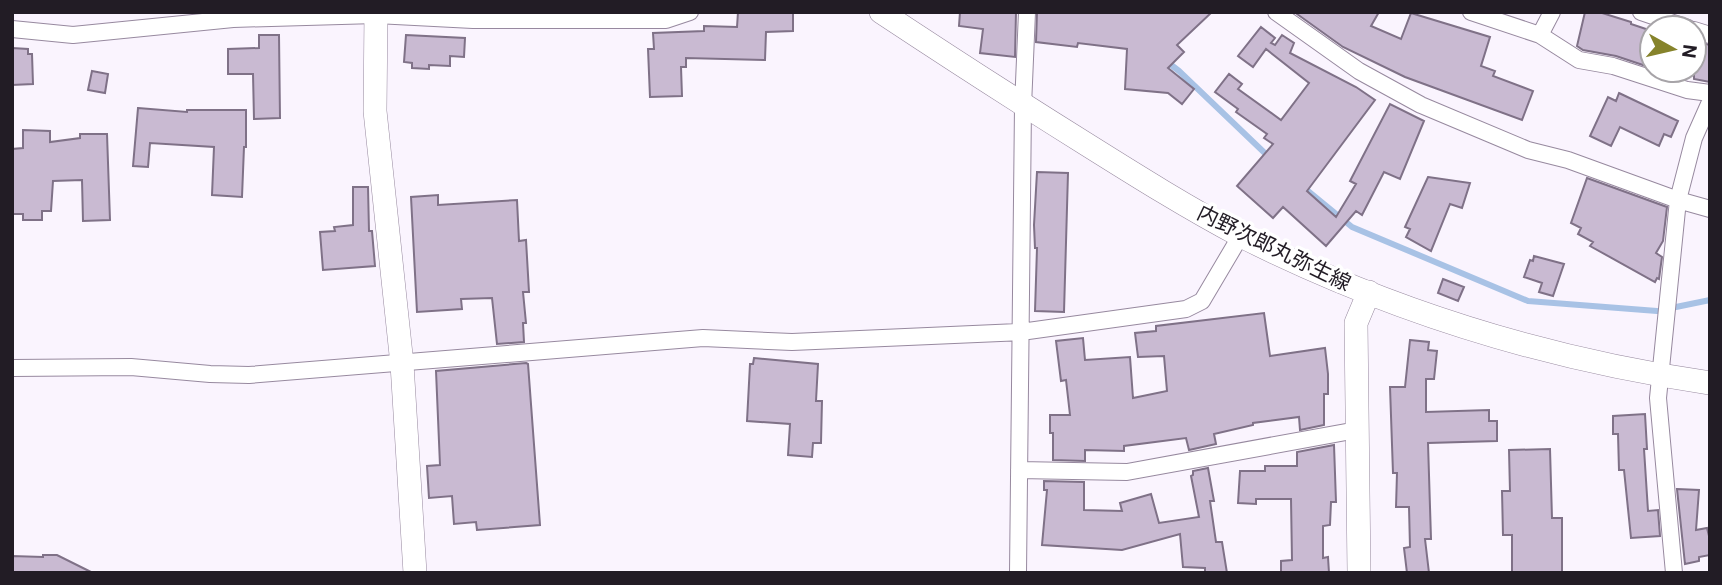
<svg xmlns="http://www.w3.org/2000/svg" width="1722" height="585" font-family="Roboto,'Noto Sans JP',sans-serif">
<rect width="100%" height="100%" fill="#faf4fe"/>
<g fill="none" stroke-linecap="round" stroke-linejoin="round">
<path stroke="#a8c2e5" stroke-width="6" d="M 1166,61 L 1179,71 L 1270,158
M 1302,186 L 1352,227 L 1528,301 L 1657,311
M 1676,307 L 1710,300"/>
</g>
<path fill="#c9bad2" stroke="#7f7187" stroke-width="2" d="M 738,12 L 793,12 L 793,31 L 766,32 L 765,60 L 686,58 L 686,67 L 681,67 L 682,96 L 650,97 L 648,49 L 654,49 L 653,33 L 704,31 L 704,26 L 737,27 Z
M 960,12 L 1016,12 L 1015,57 L 980,53 L 983,29 L 959,26 Z
M 1037,12 L 1212,12 L 1177,45 L 1184,52 L 1168,68 L 1194,89 L 1182,104 L 1168,93 L 1125,89 L 1127,49 L 1078,43 L 1077,47 L 1036,42 Z
M 1298,12 L 1379,12 L 1371,26 L 1401,39 L 1411,13 L 1490,37 L 1481,66 L 1495,71 L 1493,76 L 1533,91 L 1522,120 L 1405,77 L 1343,47 L 1297,14 Z
M 1585,12 L 1599,12 L 1631,22 L 1631,24 L 1652,31 L 1652,68 L 1616,56 L 1583,50 L 1577,46 Z
M 1261,27 L 1275,38 L 1271,43 L 1275,45 L 1282,35 L 1294,43 L 1290,53 L 1356,87 L 1375,100 L 1307,191 L 1336,217 L 1356,184 L 1350,181 L 1390,104 L 1424,121 L 1400,179 L 1384,172 L 1362,215 L 1356,211 L 1326,246 L 1283,207 L 1273,218 L 1237,186 L 1273,144 L 1264,138 L 1267,134 L 1236,112 L 1238,109 L 1215,92 L 1229,74 L 1242,84 L 1238,89 L 1281,120 L 1309,83 L 1266,49 L 1253,67 L 1238,56 Z
M 259,35 L 279,35 L 280,118 L 254,119 L 253,74 L 228,74 L 228,49 L 259,48 Z
M 406,35 L 465,38 L 464,57 L 450,56 L 450,66 L 429,65 L 429,69 L 412,68 L 412,63 L 404,62 Z
M 1694,41 L 1710,45 L 1710,82 L 1694,79 Z
M 12,48 L 28,49 L 28,54 L 32,54 L 33,84 L 12,85 Z
M 92,71 L 108,74 L 105,93 L 88,90 Z
M 1619,93 L 1678,121 L 1671,137 L 1664,134 L 1659,146 L 1620,127 L 1611,146 L 1590,136 L 1608,97 L 1616,101 Z
M 138,108 L 187,112 L 187,110 L 246,110 L 246,147 L 244,147 L 242,197 L 212,195 L 214,147 L 150,143 L 148,167 L 133,166 Z
M 23,130 L 50,131 L 50,142 L 80,138 L 80,134 L 107,134 L 110,220 L 83,221 L 82,180 L 53,181 L 51,211 L 42,211 L 42,220 L 23,220 L 23,214 L 12,214 L 12,149 L 23,148 Z
M 1037,172 L 1068,173 L 1064,312 L 1035,311 L 1037,248 L 1035,248 L 1034,225 Z
M 1428,177 L 1470,183 L 1462,208 L 1450,204 L 1431,251 L 1406,237 L 1410,229 L 1405,227 Z
M 1587,178 L 1667,207 L 1663,241 L 1656,253 L 1662,257 L 1659,279 L 1657,278 L 1655,282 L 1590,246 L 1593,242 L 1578,234 L 1581,228 L 1571,223 Z
M 353,187 L 368,187 L 369,231 L 372,231 L 375,266 L 323,270 L 320,232 L 335,231 L 334,227 L 353,225 Z
M 438,195 L 438,205 L 517,200 L 519,241 L 526,240 L 529,292 L 523,292 L 526,323 L 523,323 L 524,342 L 497,344 L 492,298 L 461,299 L 462,309 L 417,312 L 411,197 Z
M 1534,256 L 1564,264 L 1553,296 L 1539,292 L 1542,283 L 1524,277 L 1530,260 L 1533,261 Z
M 1443,279 L 1464,287 L 1458,301 L 1438,293 Z
M 1264,313 L 1270,356 L 1325,348 L 1328,374 L 1328,394 L 1324,394 L 1324,425 L 1300,430 L 1299,417 L 1253,423 L 1253,425 L 1214,434 L 1216,444 L 1189,450 L 1186,438 L 1124,446 L 1124,451 L 1085,450 L 1085,461 L 1053,460 L 1053,433 L 1050,433 L 1050,415 L 1070,415 L 1066,380 L 1061,381 L 1056,341 L 1083,338 L 1085,360 L 1130,357 L 1133,398 L 1167,391 L 1164,356 L 1138,357 L 1135,333 L 1156,331 L 1156,326 Z
M 1410,340 L 1429,342 L 1428,350 L 1437,351 L 1434,379 L 1426,379 L 1426,412 L 1489,410 L 1489,421 L 1497,421 L 1497,441 L 1428,443 L 1431,539 L 1425,539 L 1429,573 L 1407,573 L 1404,548 L 1410,547 L 1409,507 L 1396,507 L 1397,473 L 1393,473 L 1390,387 L 1405,387 Z
M 754,358 L 818,364 L 816,401 L 822,401 L 821,443 L 813,443 L 812,457 L 788,455 L 790,424 L 747,421 L 750,364 L 753,364 Z
M 526,363 L 528,364 L 540,525 L 477,530 L 476,522 L 454,524 L 452,496 L 429,498 L 427,466 L 440,465 L 436,371 Z
M 1645,414 L 1647,449 L 1644,449 L 1648,511 L 1658,510 L 1660,536 L 1631,538 L 1624,470 L 1619,470 L 1618,434 L 1613,434 L 1613,416 Z
M 1334,445 L 1336,502 L 1331,502 L 1330,525 L 1323,526 L 1323,558 L 1328,557 L 1329,573 L 1281,573 L 1281,561 L 1292,560 L 1291,499 L 1256,499 L 1256,504 L 1238,503 L 1240,471 L 1265,471 L 1265,466 L 1297,466 L 1297,452 Z
M 1550,449 L 1552,518 L 1562,518 L 1562,573 L 1512,573 L 1512,535 L 1503,535 L 1502,491 L 1510,491 L 1509,450 Z
M 1208,468 L 1214,501 L 1210,501 L 1216,542 L 1222,542 L 1227,573 L 1205,573 L 1205,568 L 1183,567 L 1180,534 L 1122,550 L 1042,545 L 1047,490 L 1044,490 L 1044,481 L 1084,482 L 1084,510 L 1122,511 L 1120,503 L 1151,494 L 1159,523 L 1199,517 L 1191,476 L 1193,475 L 1193,471 Z
M 1677,489 L 1699,490 L 1696,530 L 1707,528 L 1710,540 L 1710,555 L 1699,557 L 1699,561 L 1685,564 Z
M 43,555 L 57,555 L 93,573 L 12,573 L 12,556 L 43,557 Z"/>
<g fill="none" stroke-linecap="round" stroke-linejoin="round">
<g stroke="#97899f" stroke-width="18">
<path id="street" d="M 1276,12 L 1359,71 L 1421,105 L 1528,150 L 1568,160 L 1678,200 L 1710,209
M 1471,12 L 1540,35 L 1579,60 L 1613,66 L 1687,90 L 1710,93
M 1641,12 L 1688,28
M 12,29 L 73,35 L 233,19 L 376,15 L 473,20 L 666,20 L 690,12
M 1694,30 L 1710,35
M 1540,35 L 1552,12
M 12,368 L 131,367 L 210,374 L 249,375 L 703,338 L 792,342 L 1021,332 L 1186,309 L 1202,301 L 1241,235
M 1019,470 L 1127,472 L 1357,430
M 1018,573 L 1023,106 L 1027,12
M 1674,573 L 1658,398 L 1678,200 L 1694,138 L 1710,102"/>
</g>
<g stroke="#97899f" stroke-width="24">
<path id="secondary" d="M 376,12 L 375,111 L 402,364 L 415,573
M 881,12 C 949,57 1017,101 1086,144 C 1137,176 1188,208 1241,236 C 1390,311 1545,359 1710,383
M 1359,573 L 1356,323 L 1369,292"/>
</g>
<use href="#street" stroke="#fff" stroke-width="16"/>
<use href="#secondary" stroke="#fff" stroke-width="23"/>
</g>
<g text-anchor="middle" stroke-width="7" stroke-linejoin="round" paint-order="stroke">
<g font-size="21" fill="#221c25" stroke="#fff">
<text transform="translate(1274 248) rotate(26)" y="7">内野次郎丸弥生線</text>
</g>
</g>
<rect width="1722" height="585" fill="none" stroke="#221c25" stroke-width="28"/>
<g transform="translate(1673 49) rotate(98)"><circle r="33" fill="#ffffff" stroke="#a7a4a8" stroke-width="2"/>
<path d="M0-5L12 26L0 18L-12 26Z" fill="#86832b"/>
<text y="-10" font-size="19" font-weight="bold" text-anchor="middle" fill="#221c25">N</text>
</g>
</svg>
